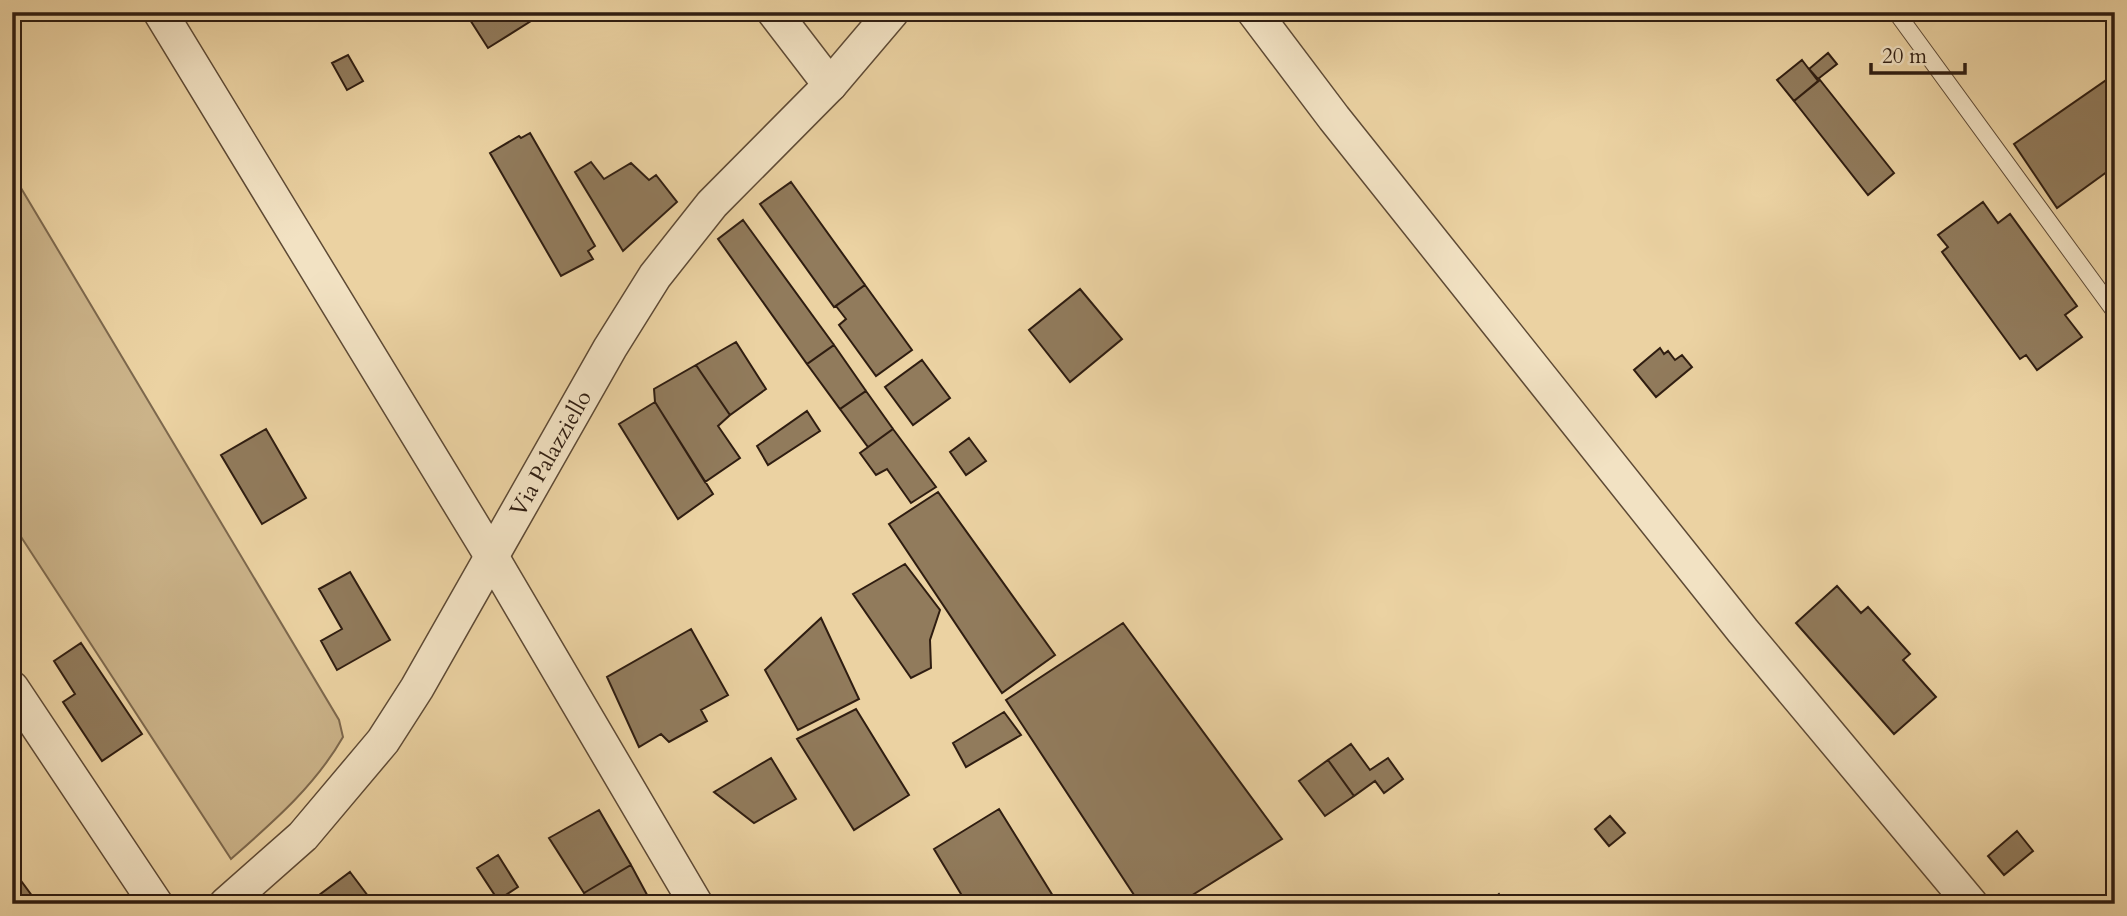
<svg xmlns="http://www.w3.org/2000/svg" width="2127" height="916" font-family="Cardo,serif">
<rect width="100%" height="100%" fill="#ebd2a2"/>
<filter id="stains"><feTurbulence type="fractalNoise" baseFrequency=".00286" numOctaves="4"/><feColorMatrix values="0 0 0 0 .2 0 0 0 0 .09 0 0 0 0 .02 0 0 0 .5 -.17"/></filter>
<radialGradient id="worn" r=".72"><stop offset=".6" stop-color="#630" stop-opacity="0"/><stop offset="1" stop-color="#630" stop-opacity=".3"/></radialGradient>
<path fill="#cbb389" stroke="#7d684d" stroke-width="2" d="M 12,173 L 339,720 L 343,737 C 315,786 273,822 231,859 L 12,523 Z"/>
<path fill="#917b5c" stroke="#2f1d11" stroke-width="2" d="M 465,12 L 537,12 L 539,16 L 488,48 Z
M 1828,53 L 1837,64 L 1818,79 L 1809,69 Z
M 348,55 L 363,81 L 347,90 L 332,63 Z
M 1802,60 L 1818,81 L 1794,101 L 1777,80 Z
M 2115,74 L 2115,149 L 2109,153 L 2115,161 L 2115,166 L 2057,208 L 2014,144 Z
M 1820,80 L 1894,173 L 1868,195 L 1794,101 Z
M 530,133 L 595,246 L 588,251 L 593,259 L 561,276 L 490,153 L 519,136 L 521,138 Z
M 591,162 L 604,179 L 631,163 L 649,180 L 656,175 L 677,202 L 623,251 L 575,172 Z
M 791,182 L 865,285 L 834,307 L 760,204 Z
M 1983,202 L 1998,223 L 2010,214 L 2077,306 L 2065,315 L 2082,337 L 2037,370 L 2026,355 L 2020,359 L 1942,252 L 1948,247 L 1938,235 Z
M 743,220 L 834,345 L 807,364 L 718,239 Z
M 865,285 L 912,350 L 876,376 L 839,325 L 846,319 L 836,306 Z
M 1080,289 L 1122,339 L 1070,382 L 1029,330 Z
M 736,342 L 766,389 L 730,415 L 696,365 Z
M 834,345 L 866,391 L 840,409 L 807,364 Z
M 1660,348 L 1664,354 L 1668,351 L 1675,360 L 1682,355 L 1692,367 L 1656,397 L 1634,370 Z
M 922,360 L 950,398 L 913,425 L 885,387 Z
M 696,365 L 730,415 L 718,426 L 740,458 L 705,482 L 655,402 L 654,389 Z
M 866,391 L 893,429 L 868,447 L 840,409 Z
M 655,402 L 713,494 L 678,519 L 619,424 Z
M 807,411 L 820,431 L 768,465 L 757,446 Z
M 266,429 L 306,498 L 262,524 L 221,455 Z
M 893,429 L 936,487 L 911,503 L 887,469 L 876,475 L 860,453 Z
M 969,438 L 986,461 L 966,475 L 950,452 Z
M 938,492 L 1055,655 L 1002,693 L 889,524 Z
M 905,564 L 940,610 L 930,640 L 931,668 L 911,678 L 853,594 Z
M 350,572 L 390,640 L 337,670 L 321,641 L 342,629 L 319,589 Z
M 1837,586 L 1861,613 L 1868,607 L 1910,654 L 1903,660 L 1936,697 L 1894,734 L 1796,623 Z
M 821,618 L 859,699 L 798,730 L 765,670 Z
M 1123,623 L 1282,839 L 1178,904 L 1140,904 L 1006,700 Z
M 691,629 L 728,695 L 701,710 L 707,721 L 669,742 L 661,734 L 639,747 L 607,677 Z
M 81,643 L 142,734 L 102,761 L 63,702 L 75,694 L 54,661 Z
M 856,709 L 909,795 L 854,830 L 797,739 Z
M 1004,712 L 1021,735 L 966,767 L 953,743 Z
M 1351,744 L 1370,770 L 1388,758 L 1403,779 L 1384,793 L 1375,781 L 1354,796 L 1328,760 Z
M 771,758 L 796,799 L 754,823 L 714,792 Z
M 1328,760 L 1354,796 L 1325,816 L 1299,781 Z
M 999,809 L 1058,904 L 967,904 L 934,849 Z
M 599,810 L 631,865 L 584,893 L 549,838 Z
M 1610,816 L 1625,833 L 1609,846 L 1595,829 Z
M 2017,831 L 2033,851 L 2004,875 L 1988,856 Z
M 498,855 L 518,887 L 498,900 L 477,868 Z
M 631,865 L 652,904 L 590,904 L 584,893 Z
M 350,872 L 374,904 L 307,904 Z
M 19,878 L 38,904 L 12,903 L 12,882 Z
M 1499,894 L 1507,904 L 1488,904 Z"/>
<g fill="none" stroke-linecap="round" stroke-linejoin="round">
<g stroke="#5e4a35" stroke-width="18">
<path id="service" d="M 1896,12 L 2115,312"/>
</g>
<g stroke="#5e4a35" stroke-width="36">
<g id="minor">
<path d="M 160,12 L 492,557 L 696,904"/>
<path d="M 774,12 L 830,85"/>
<path d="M 1254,12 L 1334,118 L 1743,631 L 1971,904"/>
<path d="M 12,688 L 156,904"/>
<path id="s1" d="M 226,904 L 303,836 L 383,741 L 417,688 L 610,348 L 655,276 L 712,204 L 830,85 L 892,12"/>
</g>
</g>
<use href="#service" stroke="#f2e2c3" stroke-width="16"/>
<use href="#minor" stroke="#f2e2c3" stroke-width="33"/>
</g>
<g text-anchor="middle" stroke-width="5" stroke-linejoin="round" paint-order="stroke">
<g font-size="23" fill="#2f1d11" stroke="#f2e2c3">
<text dy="8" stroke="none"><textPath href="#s1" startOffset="560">Via Palazziello</textPath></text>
</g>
</g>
<rect width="2127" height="916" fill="none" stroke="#ebd2a2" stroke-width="42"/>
<rect x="14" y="14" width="2099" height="888" fill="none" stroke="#2f1d11" stroke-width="3.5"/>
<rect x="21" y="21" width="2085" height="874" fill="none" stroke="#2f1d11" stroke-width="2"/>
<path d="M1871 63v10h94v-10" fill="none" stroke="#2f1d11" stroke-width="3.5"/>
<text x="1882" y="63" font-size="21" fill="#2f1d11" stroke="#f2e2c3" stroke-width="5" paint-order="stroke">20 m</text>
<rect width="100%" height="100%" filter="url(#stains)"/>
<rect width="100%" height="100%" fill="url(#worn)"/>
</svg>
